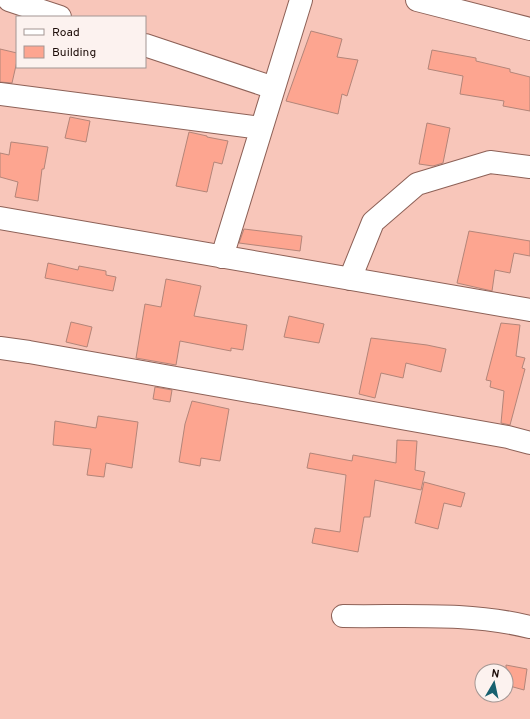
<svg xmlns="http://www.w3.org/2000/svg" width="530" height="719" font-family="Overpass,sans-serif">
<rect width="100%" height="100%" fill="#f8c6ba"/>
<path fill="#fda590" stroke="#b38579" d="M 311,31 L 342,39 L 337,57 L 358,60 L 347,96 L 342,94 L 338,114 L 286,101 Z
M 0,49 L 17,53 L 17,61 L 12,83 L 0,82 Z
M 432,50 L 476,58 L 476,61 L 510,69 L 510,72 L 530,77 L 530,111 L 503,106 L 504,101 L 460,94 L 463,76 L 428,69 Z
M 70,117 L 90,121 L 86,142 L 65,138 Z
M 427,123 L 450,128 L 443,163 L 433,166 L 419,164 Z
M 189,132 L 207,136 L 207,137 L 228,141 L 222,164 L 214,162 L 207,192 L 176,186 Z
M 11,142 L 48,147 L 44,169 L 42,169 L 38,201 L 15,197 L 18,182 L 0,177 L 0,153 L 9,155 Z
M 244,229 L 302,236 L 300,251 L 239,243 Z
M 469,231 L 530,241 L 530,256 L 514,253 L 510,273 L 495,270 L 492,291 L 457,283 Z
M 48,263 L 78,270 L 79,266 L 106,271 L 106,275 L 116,277 L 113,291 L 45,278 Z
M 166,279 L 201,286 L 194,316 L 247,325 L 243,350 L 231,348 L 231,351 L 180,341 L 176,365 L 136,358 L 145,304 L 161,307 Z
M 289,316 L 324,324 L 319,343 L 284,337 Z
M 71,322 L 92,327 L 87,347 L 66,342 Z
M 501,323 L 520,325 L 516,356 L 525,358 L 522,368 L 525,369 L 510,425 L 501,423 L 504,391 L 490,387 L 491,381 L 486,380 Z
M 371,338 L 427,345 L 446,349 L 441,372 L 406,363 L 403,378 L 381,373 L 375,398 L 359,394 Z
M 155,387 L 172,390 L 170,402 L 153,399 Z
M 192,401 L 229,409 L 220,461 L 201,458 L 200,466 L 179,462 L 185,424 Z
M 98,416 L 138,422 L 132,468 L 106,463 L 104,477 L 87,475 L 91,449 L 53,445 L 55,421 L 96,428 Z
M 397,440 L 417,441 L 415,470 L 425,472 L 421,490 L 375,480 L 370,517 L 364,517 L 358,552 L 312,543 L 315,528 L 340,532 L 346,475 L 307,468 L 310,453 L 352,461 L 353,455 L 396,463 Z
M 424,482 L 465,493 L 461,507 L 444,503 L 438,529 L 415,523 Z
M 506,665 L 527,669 L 524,690 L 506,685 Z"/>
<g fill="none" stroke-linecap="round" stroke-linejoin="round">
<g stroke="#8d6157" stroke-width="24">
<path id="minor" d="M 9,0 L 60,17
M 417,0 L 530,29
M 145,45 L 274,88
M 0,94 L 261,128
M 0,218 L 530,310
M 222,257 L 301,0
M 350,279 L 373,222 L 417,184 L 490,162 L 530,167
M 0,348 L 29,352 L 508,437 L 530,443
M 343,616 C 405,617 469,612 530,627"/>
</g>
<use href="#minor" stroke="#fff" stroke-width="22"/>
</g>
<rect x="16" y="16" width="130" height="52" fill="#fcf2ef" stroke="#a39693"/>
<rect x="24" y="29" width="20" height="6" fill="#ffffff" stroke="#a39693"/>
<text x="52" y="36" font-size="12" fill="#1d0d09">Road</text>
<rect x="24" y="46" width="20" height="12" fill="#fda590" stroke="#a39693"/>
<text x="52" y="56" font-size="12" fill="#1d0d09">Building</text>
<g transform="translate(494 683) rotate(9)"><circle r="19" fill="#fcf2ef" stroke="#a39693"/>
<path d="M0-3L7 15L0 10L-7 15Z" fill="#17606f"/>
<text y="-6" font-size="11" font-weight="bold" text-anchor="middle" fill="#1d0d09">N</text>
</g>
</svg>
